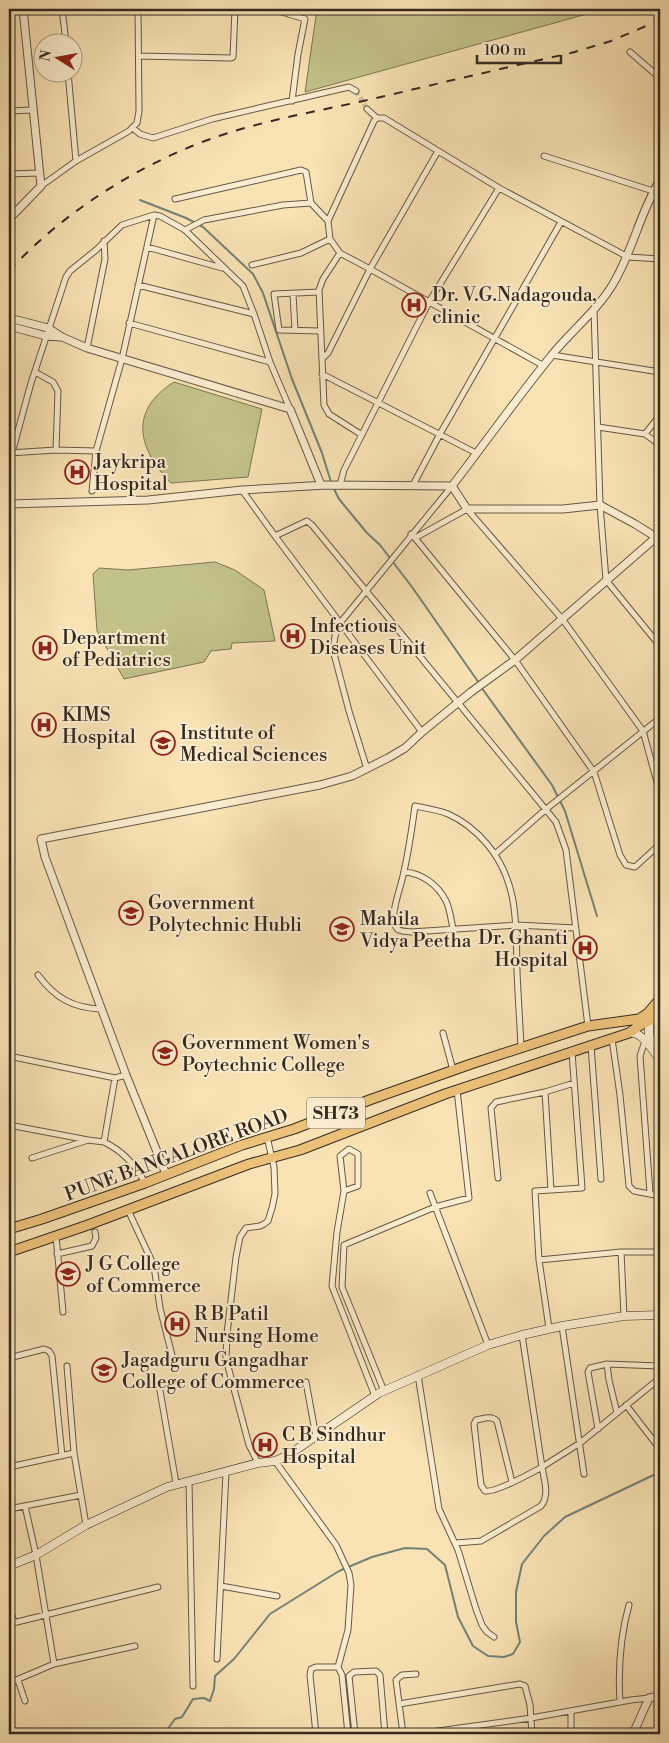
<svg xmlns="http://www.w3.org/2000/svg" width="669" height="1743" font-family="'Libre Bodoni',serif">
<rect width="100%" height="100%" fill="#f9e3b5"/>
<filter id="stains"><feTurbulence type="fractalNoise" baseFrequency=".004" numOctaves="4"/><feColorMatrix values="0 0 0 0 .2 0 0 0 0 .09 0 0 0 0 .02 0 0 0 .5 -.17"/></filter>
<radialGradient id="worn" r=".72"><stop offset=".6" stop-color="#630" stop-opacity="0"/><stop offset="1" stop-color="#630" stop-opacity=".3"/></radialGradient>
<path fill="#c3c28a" stroke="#7c7656" d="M 317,9 L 605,9 L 305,92 Z
M 174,382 L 262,409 L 248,477 L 171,483 C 138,449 128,411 174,382 Z
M 215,562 L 235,570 L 264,590 L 275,641 L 232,643 L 231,649 L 211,651 L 204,662 L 124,679 L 97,631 L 93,574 L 99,568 L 128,570 Z"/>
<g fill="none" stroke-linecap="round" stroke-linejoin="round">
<path stroke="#748275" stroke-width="2" d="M 140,200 L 186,218 L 203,227 L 253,274 L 263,293 L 292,379 L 322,453 L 331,482
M 333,487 L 339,499 L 367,533 L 380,545 L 412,587 L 479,683
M 481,687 L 552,785 L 565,811 L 597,916
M 14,1727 L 25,1734
M 164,1734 L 175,1719 L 182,1717 L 193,1699 L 204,1698 L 210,1701 L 214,1689 L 215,1676 L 234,1659 L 270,1614 L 339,1571 L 372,1557 L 405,1548 L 427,1549 L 445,1565 L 458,1617 L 473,1646 L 488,1656 L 504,1657 L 513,1654 L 520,1642 L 516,1622 L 516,1592 L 522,1564 L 544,1536 L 565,1517 L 660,1472"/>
<path stroke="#d2be97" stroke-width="5" stroke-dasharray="5 2.5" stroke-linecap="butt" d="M 356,91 L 367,109"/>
<g stroke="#665846" stroke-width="7">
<path id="minor" d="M 62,9 L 66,42
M 272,9 L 305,19 L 298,54 L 292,101
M 630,52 L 660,78
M 139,56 L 231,58 L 233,57 L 235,9
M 367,109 L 377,118
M 9,111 L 33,110
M 133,128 L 140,134 L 153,138 L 212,119 L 349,87 L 356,91
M 438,151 L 370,269 L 544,366
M 544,156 L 653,191 L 660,197
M 76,161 L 129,131 L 137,123 L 139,111 L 138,9
M 9,174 L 39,173
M 41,186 L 76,161 L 68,72
M 175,199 L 301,170 L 306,172 L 311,203 L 328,221
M 185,230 L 204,220 L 283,205 L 311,203
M 147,247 L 222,268
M 340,253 L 323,279 L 319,290 L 324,405 L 329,414 L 362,435
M 252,265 L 301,253 L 330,239 L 328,221 L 374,121 L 377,118 L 384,118 L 499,188
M 138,285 L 254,314 L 270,362 L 290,409
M 319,292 L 274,294 L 279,330 L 320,331
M 293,294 L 295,330
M 594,310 L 600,505 L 606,580 L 660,646
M 129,323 L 270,362
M 87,348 L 105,259 L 104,241
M 552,355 L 660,372
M 322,359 L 328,353 L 370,269 L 340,253 L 330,239
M 35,372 L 53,382 L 58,391 L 56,450
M 322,374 L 476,453
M 598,427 L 645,434 L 660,445
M 645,434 L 660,415
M 9,453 L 56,450 L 96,451
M 9,464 L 31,383 L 66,277 L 70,271 L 96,250 L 122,225 L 154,215 L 160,216 L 185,230 L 243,286 L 254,314
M 340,485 L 344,470 L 429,302 L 499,188 L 628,257 L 660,259
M 413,485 L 440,434 L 561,222
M 242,490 L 275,536
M 92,491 L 96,451 L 122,359 L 154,215
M 411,534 L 415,538 L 467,509 L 563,620 L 643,731 L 660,793
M 415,538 L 515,660 L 594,772 L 620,855 L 626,865 L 635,867 L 660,844
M 422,732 L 275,536 L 307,521 L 312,525 L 556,822 L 566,850 L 588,1026
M 367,769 L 349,711 L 333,650 L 335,636 L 340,623 L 452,486
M 495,854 L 545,810 L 660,718
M 404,872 C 422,873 438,885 446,901 C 450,909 451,920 453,929
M 38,975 C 55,998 73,1008 101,1009
M 443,1033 L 453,1070
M 612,1039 L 620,1095 L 629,1186 L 634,1191 L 660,1196
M 645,1041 L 640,1056 L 650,1193
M 591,1046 L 601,1179
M 521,1048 C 520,1022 518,997 517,971 C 516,925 519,882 487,844 C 476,831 464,821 448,814 C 438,810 426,808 415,806 C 412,827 409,850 404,871 C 402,885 390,912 395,925 C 397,932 404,931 411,932 L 517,925 L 575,928
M 9,1056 L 115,1078 L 126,1075
M 115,1078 L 104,1142 C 123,1151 135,1164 145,1183
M 9,1125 L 88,1140
M 32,1158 L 88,1140 L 104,1142
M 498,1178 L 491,1108 L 496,1102 L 545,1092
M 551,1190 L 582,1188 L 572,1052
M 344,1191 L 358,1186 L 358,1154 L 349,1149 L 340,1156 L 344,1191 L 337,1232 L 332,1286 L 375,1396
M 430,1193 L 488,1345
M 128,1210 L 154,1266 L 160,1308 L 173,1359
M 56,1236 L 63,1312
M 621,1252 L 624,1316
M 57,1254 L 92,1246 L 96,1238 L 95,1232
M 539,1260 L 621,1252 L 660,1252
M 562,1326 L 584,1474
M 549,1328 L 539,1260 L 535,1191 L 551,1190 L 545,1092 L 574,1083
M 9,1358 L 44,1349 L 49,1351 L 52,1356 L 62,1456
M 607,1364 L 660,1366
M 67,1366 L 74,1453 L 86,1525
M 418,1375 L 439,1509 L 458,1550 L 476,1609 L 482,1625 L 487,1632 L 494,1637
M 306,1382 L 316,1437
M 159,1385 L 176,1483
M 384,1391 L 342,1287 L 344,1245 L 435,1207 L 469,1198 L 457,1090
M 626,1405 L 660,1449
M 598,1429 L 588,1372 L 590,1368 L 607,1364 L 609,1380 L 617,1413
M 275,1461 L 336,1545 L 349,1573 L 351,1585 L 348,1630 L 338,1667
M 258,1463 L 249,1445 L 226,1359 L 227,1334 L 236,1257 L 240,1237 L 246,1228 L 260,1226 L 264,1224 L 268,1221 L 272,1208 L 275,1194 L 274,1167 L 267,1137
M 9,1467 L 74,1453
M 189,1481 L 193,1686
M 512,1482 L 497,1421 C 491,1415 483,1419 476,1420 L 474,1424 L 481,1485 L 485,1491 C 496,1493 531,1473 542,1467 L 522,1335
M 25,1506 L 36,1555 L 54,1664
M 9,1509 L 81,1495
M 456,1543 L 481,1541 L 541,1506 C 550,1495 544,1480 542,1467 L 580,1443 L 660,1378
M 221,1586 L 277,1596
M 9,1606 L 14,1622
M 9,1624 L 158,1587
M 217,1659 L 226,1472
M 18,1680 L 25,1701
M 9,1683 L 54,1664 L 135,1646
M 620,1702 C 618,1669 620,1637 629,1605
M 399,1704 L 520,1684 L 525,1686 L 530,1705 L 532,1734
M 571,1711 L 571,1734
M 316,1734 L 310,1675 L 311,1669 L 316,1667 L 338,1667 L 342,1675 L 348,1734
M 355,1734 L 349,1676 L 354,1672 L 376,1671 L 380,1675 L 385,1734
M 403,1734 L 396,1680 L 402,1675 L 416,1674
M 416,1734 L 531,1718 L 631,1700 L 649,1698"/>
</g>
<g stroke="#665846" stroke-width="9">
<path id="tertiary" d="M 9,219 L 41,186 L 23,9
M 9,318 L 48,328 L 62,337 L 87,348 L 290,409 L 321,485
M 9,326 L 46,336 L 60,337
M 452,486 C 485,443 517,398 551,356 C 571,331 597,311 613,284 C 633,251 640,212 660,180
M 452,486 L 467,509 L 563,509 L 600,505 L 635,524 L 656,537 L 660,543
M 9,504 L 148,500 L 242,490 L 326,485 L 452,486
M 166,1174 L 126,1075 L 45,857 L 41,839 L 320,785 L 352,776 L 388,758 L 405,748 L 422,732 L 471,692 L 515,660 L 660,534
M 633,1734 L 649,1698 L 660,1696"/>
</g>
<g stroke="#352921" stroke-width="9">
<path id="secondary" d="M 649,1020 L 649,1035 L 655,1046
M 629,1033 C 643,1031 652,1051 660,1059
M 9,1566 L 36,1555 L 86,1525 L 167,1487 L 258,1463 L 275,1461 L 290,1454 L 379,1393 L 488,1345 L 522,1335 L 562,1326 L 624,1316 L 660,1315"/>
</g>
<g stroke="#352921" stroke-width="11">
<path id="primary" d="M 9,1229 L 42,1219 L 145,1183 L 242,1145 L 294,1129 L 372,1099 L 471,1064 L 588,1026 L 639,1019 L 648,1013 L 660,999
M 9,1252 L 88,1225 L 249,1164 L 300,1150 L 445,1094 L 629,1033 L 639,1026 L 660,1015"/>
</g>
<use href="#minor" stroke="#fbedcf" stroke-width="5"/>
<use href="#tertiary" stroke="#fbedcf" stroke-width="7"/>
<use href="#secondary" stroke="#fbedcf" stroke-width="8"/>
<use href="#primary" stroke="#ecc27a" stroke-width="9"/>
<path stroke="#352921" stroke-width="2" stroke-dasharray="9 9" stroke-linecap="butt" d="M 9,271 C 59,217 124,174 192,146 C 248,123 309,113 368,100 C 436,84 504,68 571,53 L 611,41 L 660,20"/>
</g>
<defs>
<g id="hospital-ring" transform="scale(1.25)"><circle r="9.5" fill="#fbedcf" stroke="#8f2418" stroke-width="1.5"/><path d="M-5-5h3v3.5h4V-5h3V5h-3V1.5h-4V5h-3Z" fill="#8f2418"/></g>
<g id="university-ring" transform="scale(1.25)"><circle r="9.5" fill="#fbedcf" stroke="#8f2418" stroke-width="1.5"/><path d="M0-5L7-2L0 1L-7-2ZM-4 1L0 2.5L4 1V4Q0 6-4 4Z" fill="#8f2418"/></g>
</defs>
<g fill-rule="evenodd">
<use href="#hospital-ring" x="414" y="305"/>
<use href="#hospital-ring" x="77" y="472"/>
<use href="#hospital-ring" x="293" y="636"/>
<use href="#hospital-ring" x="45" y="648"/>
<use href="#hospital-ring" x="44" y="725"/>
<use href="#university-ring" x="163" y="743"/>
<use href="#university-ring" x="131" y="913"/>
<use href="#university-ring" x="342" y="929"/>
<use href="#hospital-ring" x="585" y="948"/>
<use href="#university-ring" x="165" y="1053"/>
<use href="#university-ring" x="68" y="1274"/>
<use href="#hospital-ring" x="177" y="1324"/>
<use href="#university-ring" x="104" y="1370"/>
<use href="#hospital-ring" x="265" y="1445"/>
</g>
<g text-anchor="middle" stroke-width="4" stroke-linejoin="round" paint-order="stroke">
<rect fill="#fbedcf" stroke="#706455" stroke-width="1" x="307" y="1097.5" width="58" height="31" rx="4"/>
<g font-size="18" font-weight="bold" fill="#352921">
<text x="336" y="1119">SH73</text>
</g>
<g font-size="19" fill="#352921" stroke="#fbedcf" text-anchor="start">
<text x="432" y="301">Dr. V.G.Nadagouda,<tspan x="432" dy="22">clinic</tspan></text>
<text x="94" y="468">Jaykripa<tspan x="94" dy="22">Hospital</tspan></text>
<text x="310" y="632">Infectious<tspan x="310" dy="22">Diseases Unit</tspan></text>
<text x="62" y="644">Department<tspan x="62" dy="22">of Pediatrics</tspan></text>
<text x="62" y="721">KIMS<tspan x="62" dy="22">Hospital</tspan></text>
<text x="180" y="739">Institute of<tspan x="180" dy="22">Medical Sciences</tspan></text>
<text x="148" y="909">Government<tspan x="148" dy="22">Polytechnic Hubli</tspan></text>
<text x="360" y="925">Mahila<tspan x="360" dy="22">Vidya Peetha</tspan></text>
<text x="568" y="944" text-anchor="end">Dr. Ghanti<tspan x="568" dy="22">Hospital</tspan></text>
<text x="182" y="1049">Government Women's<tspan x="182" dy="22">Poytechnic College</tspan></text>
<text x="86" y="1270">J G College<tspan x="86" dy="22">of Commerce</tspan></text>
<text x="194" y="1320">R B Patil<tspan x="194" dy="22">Nursing Home</tspan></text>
<text x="122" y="1366">Jagadguru Gangadhar<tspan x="122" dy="22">College of Commerce</tspan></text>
<text x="282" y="1441">C B Sindhur<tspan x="282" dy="22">Hospital</tspan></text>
</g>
<g font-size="19" fill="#352921" stroke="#fbedcf">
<text transform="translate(176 1154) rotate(-20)" y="7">PUNE BANGALORE ROAD</text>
</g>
</g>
<rect width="669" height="1743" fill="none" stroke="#f9e3b5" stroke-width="30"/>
<rect x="10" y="10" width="649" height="1723" fill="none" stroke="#352921" stroke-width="2.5"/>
<rect x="15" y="15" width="639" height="1713" fill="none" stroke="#352921"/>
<g transform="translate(58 58) rotate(281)"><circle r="24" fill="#fbedcf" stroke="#ac9f89"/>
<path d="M0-4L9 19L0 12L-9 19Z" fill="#8f2418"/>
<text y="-8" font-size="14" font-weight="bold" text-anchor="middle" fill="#352921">N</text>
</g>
<path d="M477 55v8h84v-8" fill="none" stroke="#352921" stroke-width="2.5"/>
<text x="484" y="55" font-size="15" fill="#352921" stroke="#fbedcf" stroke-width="4" paint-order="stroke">100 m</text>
<rect width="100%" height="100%" filter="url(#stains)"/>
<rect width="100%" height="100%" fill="url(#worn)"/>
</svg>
